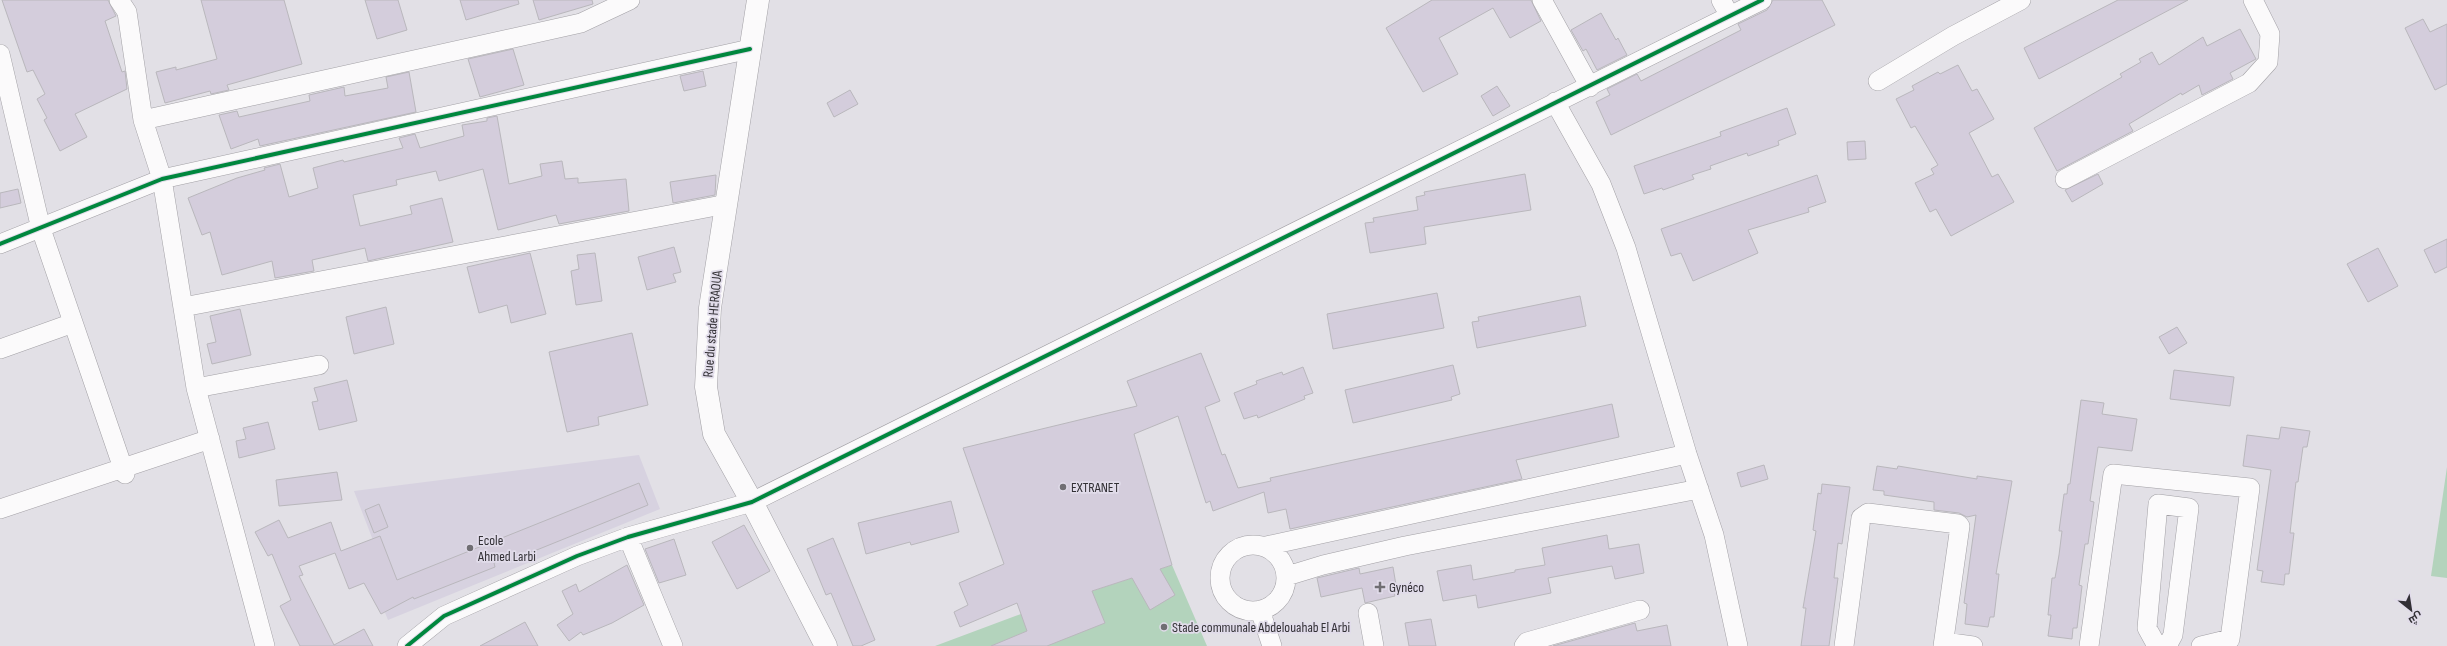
<svg xmlns="http://www.w3.org/2000/svg" width="2447" height="646" font-family="'Sofia Sans Condensed',Cairo,sans-serif">
<rect width="100%" height="100%" fill="#e2e0e6"/>
<path fill="#d7d2e0" d="M 639,455 L 660,509 L 388,620 L 377,593 L 391,587 L 354,491 Z"/>
<path fill="#b3d3bc" d="M 2447,467 L 2447,578 L 2431,576 Z
M 1172,565 L 1207,646 L 935,646 L 1021,614 Z"/>
<path fill="#d4cddc" stroke="#b9b7bc" d="M 2,0 L 108,0 L 116,16 L 105,21 L 122,72 L 125,71 L 127,89 L 75,114 L 87,137 L 60,151 L 44,120 L 47,118 L 37,99 L 45,94 L 33,70 L 27,72 Z
M 201,0 L 284,0 L 302,64 L 227,85 L 229,90 L 211,94 L 210,91 L 165,103 L 156,72 L 176,67 L 176,70 L 217,59 Z
M 365,0 L 398,0 L 407,30 L 377,39 Z
M 460,0 L 518,0 L 519,4 L 466,20 Z
M 533,0 L 592,0 L 593,4 L 539,20 Z
M 1432,0 L 1531,0 L 1541,21 L 1510,38 L 1493,8 L 1439,38 L 1458,74 L 1423,92 L 1386,28 Z
M 1773,0 L 1822,0 L 1835,25 L 1611,135 L 1596,102 L 1610,95 L 1607,89 L 1637,74 L 1641,81 L 1741,30 L 1738,24 L 1767,10 Z
M 2118,0 L 2188,0 L 2039,79 L 2024,48 Z
M 1601,13 L 1616,40 L 1618,38 L 1627,55 L 1597,70 L 1586,49 L 1583,51 L 1571,30 Z
M 2423,19 L 2430,32 L 2447,24 L 2447,84 L 2435,90 L 2405,28 Z
M 2240,29 L 2256,59 L 2230,73 L 2233,79 L 2202,95 L 2199,85 L 2182,95 L 2181,93 L 2129,124 L 2133,131 L 2057,171 L 2034,128 L 2122,77 L 2120,74 L 2141,62 L 2139,59 L 2152,52 L 2159,65 L 2203,37 L 2207,46 Z
M 513,49 L 524,85 L 480,97 L 468,59 Z
M 1958,65 L 1972,91 L 1977,89 L 1994,119 L 1969,133 L 1992,177 L 1998,174 L 2014,202 L 1951,236 L 1936,209 L 1930,212 L 1915,183 L 1934,174 L 1931,169 L 1938,165 L 1915,126 L 1911,128 L 1896,99 L 1914,90 L 1912,86 L 1938,72 L 1940,74 Z
M 703,71 L 706,86 L 684,91 L 680,76 Z
M 409,72 L 416,112 L 260,146 L 258,139 L 231,149 L 219,115 L 237,111 L 239,117 L 310,101 L 309,95 L 344,87 L 345,96 L 388,88 L 386,77 Z
M 1497,86 L 1510,106 L 1493,116 L 1481,96 Z
M 850,90 L 858,104 L 834,117 L 827,103 Z
M 1787,108 L 1796,134 L 1778,141 L 1779,145 L 1762,151 L 1748,156 L 1747,153 L 1710,166 L 1711,169 L 1692,175 L 1694,179 L 1663,190 L 1662,188 L 1644,194 L 1634,166 L 1721,136 L 1720,132 Z
M 497,116 L 509,184 L 542,176 L 540,164 L 562,161 L 565,179 L 578,178 L 578,183 L 626,179 L 629,211 L 559,224 L 556,215 L 498,230 L 483,169 L 439,181 L 436,171 L 396,180 L 397,185 L 353,195 L 360,226 L 412,214 L 410,206 L 442,198 L 453,242 L 368,261 L 365,248 L 312,260 L 314,271 L 275,278 L 272,261 L 222,275 L 210,232 L 202,235 L 188,198 L 237,178 L 265,170 L 264,168 L 280,164 L 289,197 L 318,188 L 313,168 L 343,160 L 344,162 L 403,148 L 399,138 L 415,134 L 420,148 L 464,136 L 462,125 L 487,121 L 487,118 Z
M 1865,141 L 1866,159 L 1848,160 L 1847,142 Z
M 1525,174 L 1531,210 L 1424,227 L 1426,244 L 1370,253 L 1365,223 L 1374,222 L 1373,218 L 1418,210 L 1416,197 L 1425,195 L 1424,192 Z
M 2098,174 L 2103,184 L 2072,202 L 2065,190 Z
M 716,175 L 715,195 L 673,203 L 670,182 Z
M 1817,175 L 1826,202 L 1808,208 L 1809,212 L 1748,230 L 1758,253 L 1693,281 L 1681,253 L 1671,256 L 1661,229 Z
M 18,189 L 21,203 L 0,208 L 0,193 Z
M 2447,239 L 2447,267 L 2435,273 L 2424,250 Z
M 674,247 L 681,272 L 673,274 L 676,282 L 647,290 L 638,257 Z
M 2378,248 L 2398,286 L 2368,302 L 2347,264 Z
M 530,253 L 546,314 L 511,323 L 507,305 L 479,313 L 467,267 Z
M 595,253 L 602,301 L 576,305 L 571,271 L 579,269 L 577,255 Z
M 1437,293 L 1444,328 L 1333,349 L 1327,314 Z
M 1580,296 L 1586,326 L 1477,348 L 1472,322 L 1479,321 L 1478,317 Z
M 386,307 L 394,344 L 354,354 L 346,317 Z
M 240,309 L 251,355 L 212,364 L 207,344 L 216,342 L 210,316 Z
M 2177,327 L 2187,343 L 2169,354 L 2159,337 Z
M 632,333 L 648,405 L 598,417 L 599,425 L 567,432 L 549,352 Z
M 1201,353 L 1220,401 L 1205,407 L 1222,455 L 1225,454 L 1238,488 L 1271,481 L 1270,478 L 1612,404 L 1619,437 L 1516,460 L 1522,479 L 1290,529 L 1286,509 L 1268,513 L 1264,492 L 1213,511 L 1210,501 L 1206,503 L 1178,416 L 1134,434 L 1172,565 L 1160,569 L 1175,595 L 1150,610 L 1132,578 L 1092,591 L 1105,623 L 1047,646 L 991,646 L 1027,631 L 1017,603 L 960,627 L 954,612 L 968,605 L 959,583 L 1004,564 L 963,448 L 1137,406 L 1127,381 Z
M 1453,365 L 1460,394 L 1451,397 L 1452,400 L 1353,423 L 1345,390 Z
M 1303,367 L 1313,393 L 1304,396 L 1305,399 L 1258,418 L 1257,415 L 1244,419 L 1234,393 L 1257,384 L 1256,381 L 1282,372 L 1283,375 Z
M 2174,370 L 2234,377 L 2230,406 L 2170,399 Z
M 347,380 L 357,421 L 319,430 L 312,402 L 318,401 L 314,388 Z
M 2081,400 L 2104,403 L 2102,414 L 2137,419 L 2132,451 L 2098,447 L 2090,501 L 2094,502 L 2088,544 L 2085,544 L 2079,585 L 2082,586 L 2077,628 L 2073,628 L 2072,639 L 2048,636 L 2051,615 L 2048,615 L 2052,578 L 2055,578 L 2059,555 L 2062,531 L 2059,531 L 2064,494 L 2067,494 L 2068,484 L 2070,484 Z
M 268,422 L 275,449 L 239,458 L 236,441 L 246,439 L 243,428 Z
M 2281,427 L 2310,431 L 2307,447 L 2303,447 L 2298,482 L 2296,482 L 2290,533 L 2294,533 L 2289,574 L 2285,574 L 2284,585 L 2261,582 L 2263,571 L 2257,570 L 2271,470 L 2243,466 L 2247,435 L 2279,439 Z
M 1764,465 L 1768,479 L 1741,487 L 1737,473 Z
M 1877,466 L 1897,469 L 1898,466 L 1977,479 L 1977,476 L 2012,481 L 1996,574 L 1999,574 L 1994,617 L 1990,617 L 1988,627 L 1965,624 L 1967,604 L 1964,603 L 1976,515 L 1967,517 L 1959,513 L 1934,510 L 1934,502 L 1884,495 L 1884,491 L 1873,490 Z
M 337,472 L 342,500 L 279,506 L 276,480 Z
M 639,483 L 648,505 L 507,562 L 504,557 L 494,563 L 495,567 L 414,599 L 413,597 L 381,614 L 364,583 L 349,589 L 335,553 L 299,566 L 303,575 L 299,576 L 334,645 L 364,629 L 373,646 L 300,646 L 280,606 L 291,600 L 272,554 L 268,556 L 255,532 L 279,520 L 288,538 L 331,522 L 341,551 L 380,536 L 397,580 Z
M 1822,484 L 1850,487 L 1842,544 L 1838,543 L 1834,578 L 1838,578 L 1829,646 L 1801,646 L 1806,608 L 1803,608 L 1816,531 L 1813,530 L 1818,493 L 1821,494 Z
M 951,501 L 959,532 L 911,545 L 910,542 L 866,554 L 858,523 Z
M 379,504 L 388,527 L 374,533 L 365,510 Z
M 744,525 L 770,571 L 737,589 L 712,542 Z
M 1607,535 L 1609,549 L 1639,544 L 1644,573 L 1615,579 L 1612,566 L 1548,578 L 1551,593 L 1478,608 L 1476,595 L 1443,601 L 1437,571 L 1471,565 L 1473,580 L 1515,572 L 1515,570 L 1545,565 L 1542,548 Z
M 833,538 L 875,640 L 861,646 L 853,646 L 831,593 L 826,595 L 807,549 Z
M 674,539 L 686,575 L 659,583 L 645,549 Z
M 627,565 L 644,605 L 612,623 L 583,635 L 581,632 L 569,641 L 557,625 L 573,614 L 562,591 L 576,584 L 579,592 Z
M 1393,567 L 1397,591 L 1394,592 L 1395,596 L 1365,603 L 1362,588 L 1321,597 L 1317,578 L 1359,568 L 1360,574 Z
M 1431,619 L 1436,646 L 1409,646 L 1405,623 Z
M 525,622 L 538,646 L 480,646 Z
M 1635,623 L 1637,631 L 1667,625 L 1671,646 L 1553,646 Z"/>
<g fill="none" stroke-linecap="round" stroke-linejoin="round">
<g stroke="#a2a0a5" stroke-width="20">
<path id="minor" d="M 119,0 L 127,12 L 143,120 L 162,179 L 196,388 L 319,365
M 1542,0 L 1590,87
M 1721,0 L 1730,16
M 0,54 L 41,229 L 125,474
M 1878,81 L 1953,36 L 2021,0
M 1555,102 L 1601,184 L 1626,248 L 1687,454 L 1714,535 L 1738,646
M 143,120 L 581,23 L 630,0
M 2065,179 L 2249,83 L 2268,62 L 2270,34 L 2253,0
M 0,244 L 162,179 L 750,49
M 183,307 L 727,204
M 0,349 L 73,323
M 196,388 L 265,646
M 0,509 L 210,439
M 628,537 L 673,646
M1220 578a33 33 0 1 1 66 0a33 33 0 1 1-66 0Z
M 1266,546 L 1687,454
M 1287,576 L 1323,565 L 1405,546 L 1699,489
M 1260,610 L 1272,646
M 1368,613 L 1374,646
M 1944,642 L 1973,646
M 407,646 L 444,616 L 577,556 L 628,537 L 752,502 L 1762,0
M 1524,646 L 1527,642 L 1640,610
M 1844,646 L 1861,518 L 1868,513 L 1958,524 L 1960,526 L 1943,646
M 2089,646 L 2113,474 L 2250,488 L 2230,639 L 2201,646
M 2157,646 L 2147,628 L 2158,504 L 2189,508 L 2173,635 L 2167,646"/>
</g>
<g stroke="#a2a0a5" stroke-width="23">
<path id="tertiary" d="M 758,0 L 710,308 L 706,387 L 714,434 L 752,502 L 826,646"/>
</g>
<use href="#minor" stroke="#fbfafb" stroke-width="19"/>
<use href="#tertiary" stroke="#fbfafb" stroke-width="22"/>
<g stroke="#e1dcea" stroke-width="6">
<path id="cycleway" d="M 0,244 L 162,179 L 750,49
M 407,646 L 444,616 L 577,556 L 628,537 L 752,502 L 1762,0"/>
</g>
<use href="#cycleway" stroke="#00873e" stroke-width="4"/>
</g>
<g fill="#706e73" stroke="#e1dcea" stroke-width="1.5">
<circle cx="1063" cy="487" r="4"/>
<circle cx="470" cy="548" r="4"/>
<path d="M1378 581h4v4h4v4h-4v4h-4v-4h-4v-4h4z"/>
<circle cx="1164" cy="627" r="4"/>
</g>
<g text-anchor="middle" stroke-width="3.5" stroke-linejoin="round" paint-order="stroke">
<g font-size="14" fill="#323035" stroke="#e1dcea">
<text transform="translate(712 324) rotate(-85)" y="5">Rue du stade HERAOUA</text>
</g>
<g font-size="14" fill="#323035" stroke="#e1dcea" text-anchor="start">
<text x="1071" y="492">EXTRANET</text>
<text x="478" y="545">Ecole<tspan x="478" dy="16">Ahmed Larbi</tspan></text>
<text x="1389" y="592">Gynéco</text>
<text x="1172" y="632">Stade communale Abdelouahab El Arbi</text>
</g>
</g>
<g transform="translate(2411 610) rotate(150)" stroke="#e1dcea" stroke-width="3" paint-order="stroke">
<path d="M0-3L7 15L0 10L-7 15Z" fill="#323035"/>
<text y="-6" font-size="11" font-weight="bold" text-anchor="middle" fill="#323035">ش</text>
</g>
</svg>
